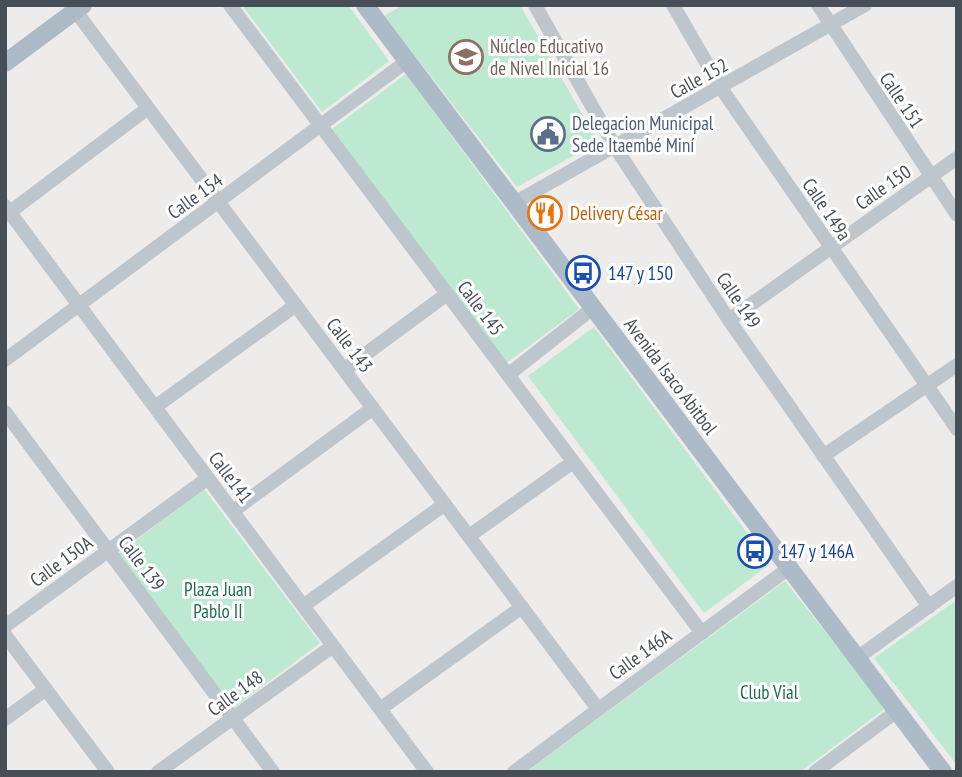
<svg xmlns="http://www.w3.org/2000/svg" width="962" height="777" font-family="'PT Sans Narrow',sans-serif">
<rect width="100%" height="100%" fill="#eeebeb"/>
<path fill="#bce9cf" d="M 242,5 L 348,5 L 389,61 L 322,112 Z
M 403,5 L 520,5 L 598,142 L 517,187 L 384,16 Z
M 406,74 L 579,309 L 505,364 L 332,129 Z
M 594,327 L 770,564 L 704,613 L 528,376 Z
M 204,489 L 320,643 L 231,710 L 115,556 Z
M 785,581 L 886,708 L 800,772 L 526,772 Z
M 957,600 L 957,765 L 874,658 Z"/>
<g fill="none" stroke-linecap="round" stroke-linejoin="round">
<path stroke="#bdc5cd" stroke-width="14" d="M 71,5 L 598,709
M 230,5 L 702,633
M 535,5 L 615,147 L 729,320 L 929,607
M 673,5 L 721,88 L 957,429
M 818,5 L 957,215
M 514,203 L 865,5
M 5,206 L 427,772
M 10,212 L 148,108
M 729,320 L 957,158
M 5,360 L 407,61
M 344,370 L 447,294
M 508,375 L 593,308
M 155,407 L 296,305
M 5,412 L 273,772
M 823,456 L 957,365
M 233,511 L 373,408
M 469,536 L 573,462
M 303,606 L 445,504
M 5,626 L 208,478
M 5,635 L 108,772
M 857,658 L 957,586
M 380,709 L 522,607
M 5,719 L 46,689
M 158,772 L 333,646
M 514,772 L 789,568
M 815,772 L 897,711"/>
<path stroke="#adbac8" stroke-width="18" d="M 365,5 L 943,772
M 5,63 L 83,5"/>
</g>
<defs>
<g id="school-ring" transform="scale(1.75)"><circle r="9.5" fill="#fff" stroke="#8d6e63" stroke-width="1.5"/><path d="M0-5L7-2L0 1L-7-2ZM-4 1L0 2.5L4 1V4Q0 6-4 4Z" fill="#8d6e63"/></g>
<g id="civic-ring" transform="scale(1.75)"><circle r="9.5" fill="#fff" stroke="#5c6f8a" stroke-width="1.5"/><path d="M-.6-6.5H3V-4.5H.6V-3L4-1V1h2V6H-6V1h2V-1L-.6-3ZM-1.2 2.5V6h2.4V2.5Z" fill="#5c6f8a"/></g>
<g id="restaurant-ring" transform="scale(1.75)"><circle r="9.5" fill="#fff" stroke="#e8710a" stroke-width="1.5"/><path d="M-5-6h1v4h1v-4h1v4h1v-4h1v5L-1.5 .5V6h-2V.5L-5-1ZM5-6V6H3V1.5H1.5Q1.5-4 5-6Z" fill="#e8710a"/></g>
<g id="bus-ring" transform="scale(1.75)"><circle r="9.5" fill="#fff" stroke="#1a4fb4" stroke-width="1.5"/><path d="M-5-6H5V4H4V6H2V4H-2V6H-4V4H-5ZM-3.5-4V0h7V-4ZM-3.5 1.2v1.5H-2V1.2ZM2 1.2v1.5H3.5V1.2Z" fill="#1a4fb4"/></g>
</defs>
<g fill-rule="evenodd">
<use href="#school-ring" x="466" y="57"/>
<use href="#civic-ring" x="548" y="134"/>
<use href="#restaurant-ring" x="545" y="213"/>
<use href="#bus-ring" x="583" y="273"/>
<use href="#bus-ring" x="755" y="551"/>
</g>
<g text-anchor="middle" stroke-width="6" stroke-linejoin="round" paint-order="stroke">
<g font-size="19" fill="#785e54" stroke="#fff" text-anchor="start">
<text x="490" y="53">Núcleo Educativo<tspan x="490" dy="22">de Nivel Inicial 16</tspan></text>
</g>
<g font-size="19" fill="#464e57" stroke="#fff">
<text transform="translate(699 78) rotate(-29)" y="7">Calle 152</text>
<text transform="translate(902 100) rotate(56)" y="7">Calle 151</text>
<text transform="translate(883 187) rotate(-35)" y="7">Calle 150</text>
<text transform="translate(195 196) rotate(-36)" y="7">Calle 154</text>
<text transform="translate(827 209) rotate(56)" y="7">Calle 149a</text>
<text transform="translate(739 300) rotate(56)" y="7">Calle 149</text>
<text transform="translate(481 308) rotate(53)" y="7">Calle 145</text>
<text transform="translate(350 345) rotate(53)" y="7">Calle 143</text>
<text transform="translate(671 376) rotate(53)" y="7">Avenida Isaco Abitbol</text>
<text transform="translate(231 477) rotate(53)" y="7">Calle141</text>
<text transform="translate(61 561) rotate(-36)" y="7">Calle 150A</text>
<text transform="translate(142 563) rotate(53)" y="7">Calle 139</text>
<text transform="translate(640 654) rotate(-36)" y="7">Calle 146A</text>
<text transform="translate(235 693) rotate(-36)" y="7">Calle 148</text>
</g>
<g font-size="19" fill="#4e5e75" stroke="#fff" text-anchor="start">
<text x="572" y="130">Delegacion Municipal<tspan x="572" dy="22">Sede Itaembé Miní</tspan></text>
</g>
<g font-size="19" fill="#c56008" stroke="#fff" text-anchor="start">
<text x="570" y="220">Delivery César</text>
</g>
<g font-size="19" fill="#164399" stroke="#fff" text-anchor="start">
<text x="608" y="280">147 y 150</text>
<text x="780" y="558">147 y 146A</text>
</g>
<g font-size="19" fill="#1e704a" stroke="#fff">
<text x="218" y="596">Plaza Juan<tspan x="218" dy="22">Pablo II</tspan></text>
<text x="769" y="699">Club Vial</text>
</g>
</g>
<rect width="962" height="777" fill="none" stroke="#464e57" stroke-width="14"/>
</svg>
